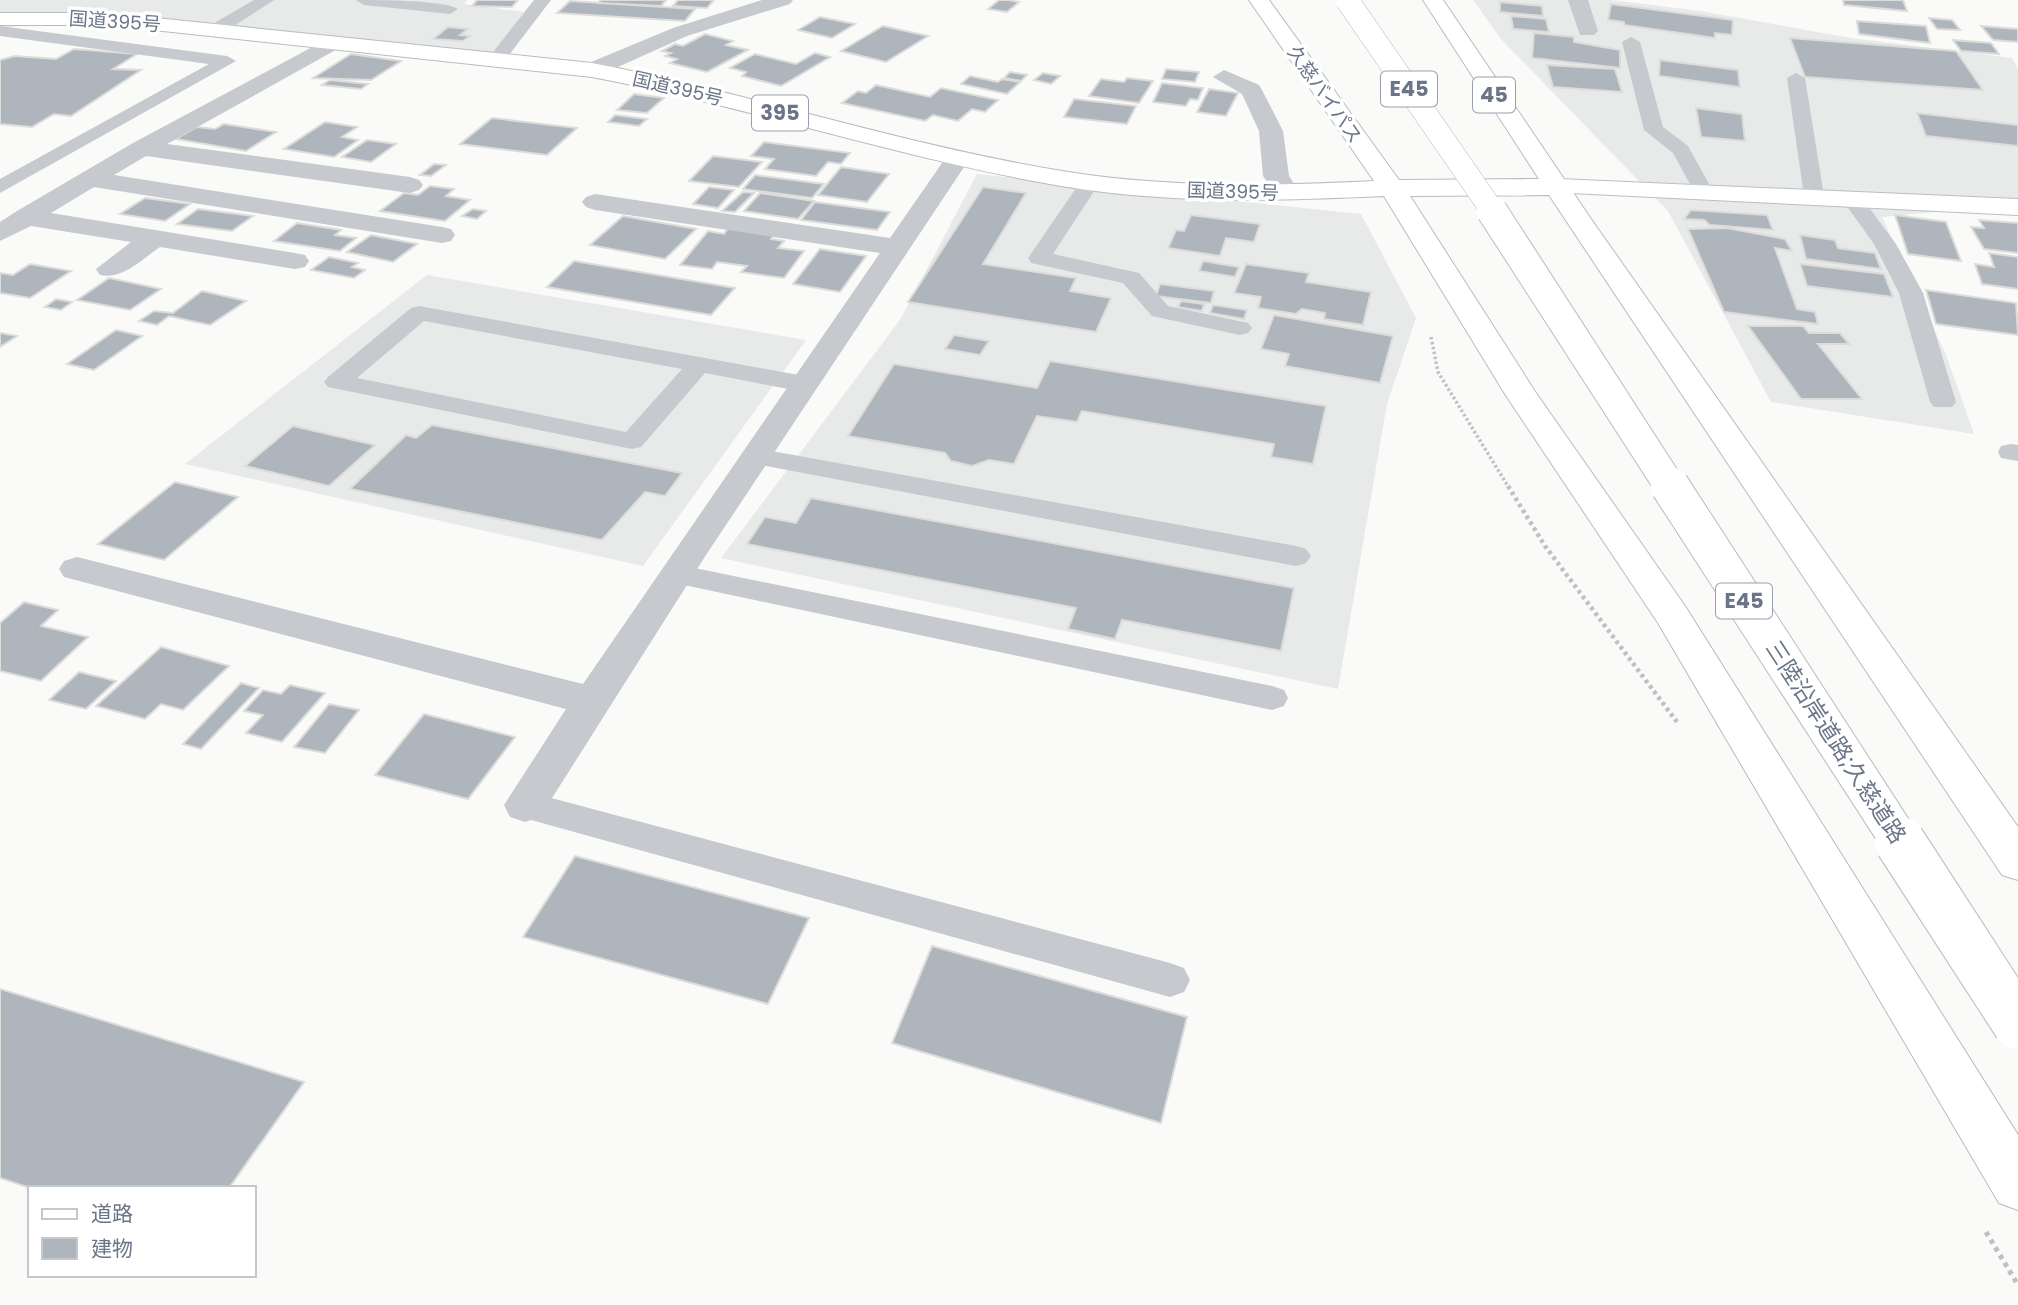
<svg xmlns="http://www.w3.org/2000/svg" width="2018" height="1305" font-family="Poppins,'Noto Sans JP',sans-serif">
<rect width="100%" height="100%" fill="#fafaf8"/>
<path fill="#e8e9e9" d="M 0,0 L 467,0 L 464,4 L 524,12 L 495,55 L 129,17 L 0,28 Z
M 1473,0 L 1612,0 L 1700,11 L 1851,38 L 2012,58 L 2018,69 L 2018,204 L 1882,217 L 1946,355 L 1974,434 L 1771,402 L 1668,211 L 1501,39 Z
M 977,174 L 1361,214 L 1416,318 L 1387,404 L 1338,689 L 721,558 L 900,320 Z
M 427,275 L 806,340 L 643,566 L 185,464 Z"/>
<path fill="#afb5bc" stroke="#dcdcda" stroke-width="2" d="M 477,0 L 518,0 L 512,7 L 472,6 Z
M 601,0 L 666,0 L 661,6 L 598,3 Z
M 678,0 L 714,0 L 707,8 L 673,6 Z
M 999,0 L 1008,0 L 1019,2 L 1007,12 L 988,9 Z
M 1843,0 L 1903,0 L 1907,11 L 1844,5 Z
M 570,1 L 695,9 L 685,21 L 557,13 Z
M 1500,2 L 1542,6 L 1543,16 L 1500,12 Z
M 1611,4 L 1733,20 L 1732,35 L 1715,33 L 1715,38 L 1624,25 L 1624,22 L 1608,20 Z
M 1511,16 L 1546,19 L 1549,32 L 1513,29 Z
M 820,17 L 855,24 L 832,38 L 798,30 Z
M 1929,18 L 1952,20 L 1960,30 L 1937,29 Z
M 1857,21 L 1926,26 L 1930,43 L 1859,34 Z
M 883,26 L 928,36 L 886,62 L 841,51 Z
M 1981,26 L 2018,29 L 2018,42 L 1993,40 Z
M 448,27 L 468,29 L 460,35 L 470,36 L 463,41 L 433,39 Z
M 1534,33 L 1574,37 L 1574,42 L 1620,50 L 1620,68 L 1532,58 Z
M 705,34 L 733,41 L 726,45 L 748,50 L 707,72 L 670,63 L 677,59 L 665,56 L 671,53 L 662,51 L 675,44 L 683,46 Z
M 1790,38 L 1956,51 L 1983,90 L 1805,77 Z
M 1953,40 L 1991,43 L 1999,54 L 1961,51 Z
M 74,49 L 137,54 L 113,69 L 141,70 L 71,116 L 54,114 L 32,127 L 0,124 L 0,60 L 15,56 L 56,59 Z
M 815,53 L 830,57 L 781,86 L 742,76 L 746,72 L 730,68 L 755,54 L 796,64 Z
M 351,54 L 401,61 L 371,80 L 313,78 Z
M 1660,60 L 1738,70 L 1740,87 L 1659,76 Z
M 1547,65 L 1615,69 L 1622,92 L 1553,87 Z
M 1166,69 L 1199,72 L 1195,82 L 1162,79 Z
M 1010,72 L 1027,75 L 1021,81 L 1004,78 Z
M 1043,73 L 1060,76 L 1051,84 L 1034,80 Z
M 970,76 L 998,82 L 1002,79 L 1020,82 L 1007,94 L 961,84 Z
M 1127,78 L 1153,81 L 1139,103 L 1089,96 L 1101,79 L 1124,82 Z
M 330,80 L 368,84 L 361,89 L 322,85 Z
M 1162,83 L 1203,88 L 1198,100 L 1190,99 L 1186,106 L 1153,102 Z
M 876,85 L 930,97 L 941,88 L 998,100 L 985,112 L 972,109 L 958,121 L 933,115 L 925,121 L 842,103 L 858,91 L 866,93 Z
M 1209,89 L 1238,93 L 1226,116 L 1197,112 Z
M 634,94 L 664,98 L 647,113 L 617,110 Z
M 1074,99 L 1136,106 L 1127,124 L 1064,117 Z
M 1696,108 L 1742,114 L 1745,141 L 1701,137 Z
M 1917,113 L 2018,125 L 2018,146 L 1926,136 Z
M 615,115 L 647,119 L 639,126 L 608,122 Z
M 492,118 L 577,128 L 547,155 L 460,144 Z
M 325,122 L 357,127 L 342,137 L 358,140 L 334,157 L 284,149 Z
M 224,124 L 276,132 L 246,151 L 176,139 L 197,127 L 215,129 Z
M 367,140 L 396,144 L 371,162 L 342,157 Z
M 764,142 L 850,153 L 841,164 L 828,162 L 816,176 L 765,169 L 774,159 L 751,156 Z
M 713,156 L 762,162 L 739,187 L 689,181 Z
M 434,164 L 446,165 L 431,176 L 420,175 Z
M 841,167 L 889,174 L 867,202 L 818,195 Z
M 755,175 L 824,184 L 812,198 L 743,189 Z
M 430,186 L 454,189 L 446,196 L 470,200 L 445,221 L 380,211 L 404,193 L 418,195 Z
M 709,187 L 734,190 L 718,208 L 693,204 Z
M 983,187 L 1026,193 L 983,264 L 1076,278 L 1070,291 L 1111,298 L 1096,332 L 908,302 Z
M 743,192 L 754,193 L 735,212 L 722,211 Z
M 760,193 L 814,201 L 798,219 L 744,211 Z
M 145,198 L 190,204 L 165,221 L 120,214 Z
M 815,202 L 890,212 L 877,230 L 801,220 Z
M 198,209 L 253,216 L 232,231 L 177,224 Z
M 473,209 L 486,211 L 477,219 L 462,216 Z
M 1691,210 L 1767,215 L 1773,230 L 1710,225 L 1704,220 L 1684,219 Z
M 1191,215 L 1260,224 L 1254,242 L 1226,238 L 1220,256 L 1168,248 L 1176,230 L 1184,231 Z
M 1895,215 L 1946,222 L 1961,261 L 1908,254 Z
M 623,216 L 696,229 L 665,259 L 590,245 Z
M 1979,220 L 2018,223 L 2018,253 L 1984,249 L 1971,227 L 1984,228 Z
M 297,223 L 341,230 L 335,235 L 356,238 L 340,251 L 274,241 Z
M 729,227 L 775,233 L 771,239 L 784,241 L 778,248 L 804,251 L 784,278 L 741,272 L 747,266 L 717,262 L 712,269 L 680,265 L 708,231 L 724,234 Z
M 1727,228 L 1785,239 L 1792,251 L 1775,248 L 1797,309 L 1815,312 L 1818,324 L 1724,312 L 1688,229 Z
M 371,235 L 417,244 L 393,262 L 347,252 Z
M 1800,235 L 1835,240 L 1838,248 L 1875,253 L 1881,269 L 1806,259 Z
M 820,249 L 866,256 L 840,292 L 793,284 Z
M 1989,253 L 2018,257 L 2018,289 L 1982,284 L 1975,264 L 1994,267 Z
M 329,257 L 358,263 L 352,267 L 365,270 L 354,278 L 311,270 Z
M 574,261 L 735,288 L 711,315 L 547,287 Z
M 1203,261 L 1239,267 L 1235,277 L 1199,271 Z
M 30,264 L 71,271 L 30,298 L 0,293 L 0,273 L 13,275 Z
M 1246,264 L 1309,273 L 1306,282 L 1371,292 L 1363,325 L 1324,319 L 1325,313 L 1302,309 L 1296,314 L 1258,308 L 1261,297 L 1234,293 Z
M 1800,264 L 1884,274 L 1893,297 L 1807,286 Z
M 109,278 L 161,289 L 130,310 L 77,300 Z
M 1160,284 L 1214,291 L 1211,303 L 1156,296 Z
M 1926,290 L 2016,303 L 2018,335 L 1936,324 Z
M 202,291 L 246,301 L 210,325 L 169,316 L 157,325 L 139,321 L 154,311 L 173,313 Z
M 56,299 L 72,302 L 61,310 L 45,307 Z
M 1181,301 L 1204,304 L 1202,311 L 1178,307 Z
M 1213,305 L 1247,310 L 1244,319 L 1210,313 Z
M 1274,315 L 1393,336 L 1380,383 L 1285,366 L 1289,354 L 1261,349 Z
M 1748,326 L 1803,326 L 1809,333 L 1840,333 L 1849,344 L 1818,344 L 1862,399 L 1801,399 Z
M 116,330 L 142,336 L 94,370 L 67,364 Z
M 0,333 L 17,336 L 0,347 Z
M 954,335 L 989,341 L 980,355 L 945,349 Z
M 1050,361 L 1326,406 L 1313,464 L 1271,457 L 1274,444 L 1082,411 L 1077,422 L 1037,416 L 1014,464 L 989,460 L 972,466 L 951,461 L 945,453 L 848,436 L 894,364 L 1037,388 Z
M 432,425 L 682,473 L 665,496 L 645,492 L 602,540 L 350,489 L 406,435 L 416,438 Z
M 293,426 L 375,445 L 329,486 L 245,466 Z
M 175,482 L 238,497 L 164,560 L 98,544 Z
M 811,498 L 1294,588 L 1281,651 L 1122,620 L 1115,639 L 1068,629 L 1076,608 L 747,544 L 765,517 L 796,523 Z
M 24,602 L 58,610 L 41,626 L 88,637 L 41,681 L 0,671 L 0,623 Z
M 161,647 L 229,666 L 183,710 L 161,704 L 145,719 L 96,706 Z
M 79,672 L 116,681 L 86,709 L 49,700 Z
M 241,683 L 259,688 L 201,749 L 183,744 Z
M 290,685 L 325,693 L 282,742 L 246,733 L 263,715 L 244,711 L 263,690 L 281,694 Z
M 329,704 L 359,710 L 325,753 L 294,747 Z
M 424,714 L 515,737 L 468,799 L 375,775 Z
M 575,856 L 809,918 L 768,1004 L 523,937 Z
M 932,946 L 1187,1017 L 1161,1123 L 892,1043 Z
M 0,989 L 304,1082 L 229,1188 L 30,1188 L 0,1178 Z"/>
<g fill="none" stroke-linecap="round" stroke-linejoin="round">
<g stroke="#babec4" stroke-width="2">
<path id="secondary" d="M 1559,179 L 2018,199 L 2018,215 L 1550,192 L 1546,187 L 1550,182 Z"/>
</g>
<g stroke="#b9bbbf" stroke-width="2">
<path id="highway" d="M 1249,0 L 1269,0 L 1399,180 L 1539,179 L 1423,0 L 1443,0 L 1591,219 L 2018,827 L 2018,880 L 2002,875 L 1549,195 L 1410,196 L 1536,393 L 1685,606 L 2018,1135 L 2018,1210 L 1999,1203 L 1658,623 L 1505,394 L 1384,196 C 1278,201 1167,204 1061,186 C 903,159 750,107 592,77 L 107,25 L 0,25 L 0,13 L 107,13 L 592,63 C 750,93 903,145 1062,171 C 1164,188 1271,186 1374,181 Z"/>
</g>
<path stroke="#bec0c3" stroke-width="3.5" stroke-dasharray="2.5 2.5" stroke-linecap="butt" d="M 1431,337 L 1438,372 L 1509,488"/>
<path stroke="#bec0c3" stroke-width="4.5" stroke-dasharray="3.5 3.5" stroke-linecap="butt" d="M 1508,486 L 1545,546 L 1677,722"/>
<path stroke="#bec0c3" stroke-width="5" stroke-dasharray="4.5 4.5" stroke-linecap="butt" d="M 1986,1232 L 2018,1285"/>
<path fill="#c6c9cd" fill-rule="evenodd" d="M 254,0 L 274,0 L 223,33 L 211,33 L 208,29 L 211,25 Z
M 356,0 C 377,0 444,0 458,9 L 450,14 L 364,5 Z
M 534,0 L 551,0 L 502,64 L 490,64 L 487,60 L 490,56 Z
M 0,26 L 227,56 L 236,61 L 0,193 L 0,179 L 209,64 L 0,36 Z
M 1631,37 L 1640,42 L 1663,127 L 1688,146 L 1713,191 L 1710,195 L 1696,195 L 1673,153 L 1644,130 L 1622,42 Z
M 1796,73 L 1805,78 L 1824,196 L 1814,202 L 1804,196 L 1787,78 Z
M 1090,176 L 1100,182 L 1053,254 L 1139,273 L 1168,306 L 1248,323 L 1252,328 L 1248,333 L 1240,335 L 1152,316 L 1123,283 L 1031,263 L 1028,258 L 1083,178 Z
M 1852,192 L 1859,194 L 1896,244 L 1923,293 L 1956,402 L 1952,407 L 1934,407 L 1930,402 L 1899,293 L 1874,244 L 1841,198 Z
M 419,306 L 804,376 L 813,379 L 817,384 L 813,389 L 804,392 L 705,373 L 641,447 L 632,449 L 328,387 L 324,382 L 328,377 L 411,308 ZM 424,321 L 682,369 L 626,432 L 357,378 Z
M 2011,444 L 2018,445 L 2018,461 L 2001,458 L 1998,452 L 2001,446 Z
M 755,448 L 1296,546 L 1306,549 L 1311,556 L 1306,563 L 1296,566 L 745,462 L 742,456 L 745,450 Z
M 675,564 L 1272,686 L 1284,690 L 1288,698 L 1284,706 L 1272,710 L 665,581 L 660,574 L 665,567 Z
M 525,791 L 1170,963 L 1184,968 L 1190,980 L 1184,992 L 1170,997 L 513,815 L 507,805 L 513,795 Z"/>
<path fill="#c6c9cd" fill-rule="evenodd" d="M 762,0 L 793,0 L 790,4 L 687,36 L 600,75 L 584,75 L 581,70 L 584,65 L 673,28 Z
M 1568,0 L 1588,0 L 1598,31 L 1594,35 L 1580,35 Z
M 333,36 L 344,42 L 341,47 L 167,144 L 410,177 L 419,180 L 423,185 L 419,190 L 410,193 L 146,156 L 114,175 L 442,227 L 451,229 L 455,235 L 451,241 L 442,243 L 94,187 L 51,213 L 295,253 L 305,255 L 309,261 L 305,267 L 295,269 L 160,247 C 142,259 123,280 100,275 L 96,269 L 131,242 L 31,226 L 0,241 L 0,222 L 17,211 L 133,143 Z
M 1224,70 L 1259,85 L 1262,90 L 1283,131 L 1289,176 L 1300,193 L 1296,198 L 1278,198 L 1263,176 L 1259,131 L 1242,94 L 1213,77 Z
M 958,151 L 967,153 L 970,158 L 706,555 L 540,817 L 525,822 L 510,817 L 504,805 L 566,709 L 64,577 L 59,569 L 64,561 L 77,557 L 583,684 L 880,253 L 595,210 L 586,207 L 582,202 L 586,197 L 595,194 L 890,238 L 949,153 Z"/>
<use href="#secondary" fill="#fff" fill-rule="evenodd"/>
<use href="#highway" fill="#fff" fill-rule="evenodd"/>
<g stroke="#b9bbbf" stroke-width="24" stroke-linecap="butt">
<path id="highway-bridge-far3" d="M 1347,0 L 1494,213"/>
</g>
<g stroke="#b9bbbf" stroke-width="32" stroke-linecap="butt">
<path id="highway-bridge-far2" d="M 1492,211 L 1671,488"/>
</g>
<g stroke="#b9bbbf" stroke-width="40" stroke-linecap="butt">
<path id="highway-bridge-far1" d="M 1670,486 L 1902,844"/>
</g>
<g stroke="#b9bbbf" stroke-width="52" stroke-linecap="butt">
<path id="highway-bridge" d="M 1900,842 L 2018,1024"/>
</g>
<use href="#highway-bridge-far3" stroke="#fff" stroke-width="23"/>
<use href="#highway-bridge-far2" stroke="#fff" stroke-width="30"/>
<use href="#highway-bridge-far1" stroke="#fff" stroke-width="38"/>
<use href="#highway-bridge" stroke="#fff" stroke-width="50"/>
</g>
<g text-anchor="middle" stroke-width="7" stroke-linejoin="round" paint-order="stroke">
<g font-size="19" fill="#6a7688" stroke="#fff">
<text transform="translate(115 21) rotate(4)" y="7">国道395号</text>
<text transform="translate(678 88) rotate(13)" y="7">国道395号</text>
<text transform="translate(1325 94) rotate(55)" y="7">久慈バイパス</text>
<text transform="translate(1233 191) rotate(2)" y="7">国道395号</text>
</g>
<g fill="#fff" stroke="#979fac" stroke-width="2">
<rect x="1381" y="71.5" width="56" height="35" rx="5"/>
<rect x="1473" y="77.5" width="42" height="35" rx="5"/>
<rect x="752" y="95.5" width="56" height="35" rx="5"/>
<rect x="1716" y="583.5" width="56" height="35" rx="5"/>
</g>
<g font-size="21" font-weight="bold" fill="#6a7688">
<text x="1409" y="96">E45</text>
<text x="1494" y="102">45</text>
<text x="780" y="120">395</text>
<text x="1744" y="608">E45</text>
</g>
<g font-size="23" fill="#6a7688" stroke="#fff">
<text transform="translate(1836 742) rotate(57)" y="8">三陸沿岸道路;久慈道路</text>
</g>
</g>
<rect x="28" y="1186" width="228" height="91" fill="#ffffff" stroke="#c3c8cf" stroke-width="2"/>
<rect x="42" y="1209" width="35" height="10" fill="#ffffff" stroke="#c3c8cf" stroke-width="2"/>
<text x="91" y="1221" font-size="21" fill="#6a7688">道路</text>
<rect x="42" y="1238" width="35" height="21" fill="#afb5bc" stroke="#c3c8cf" stroke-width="2"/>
<text x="91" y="1256" font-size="21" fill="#6a7688">建物</text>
</svg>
